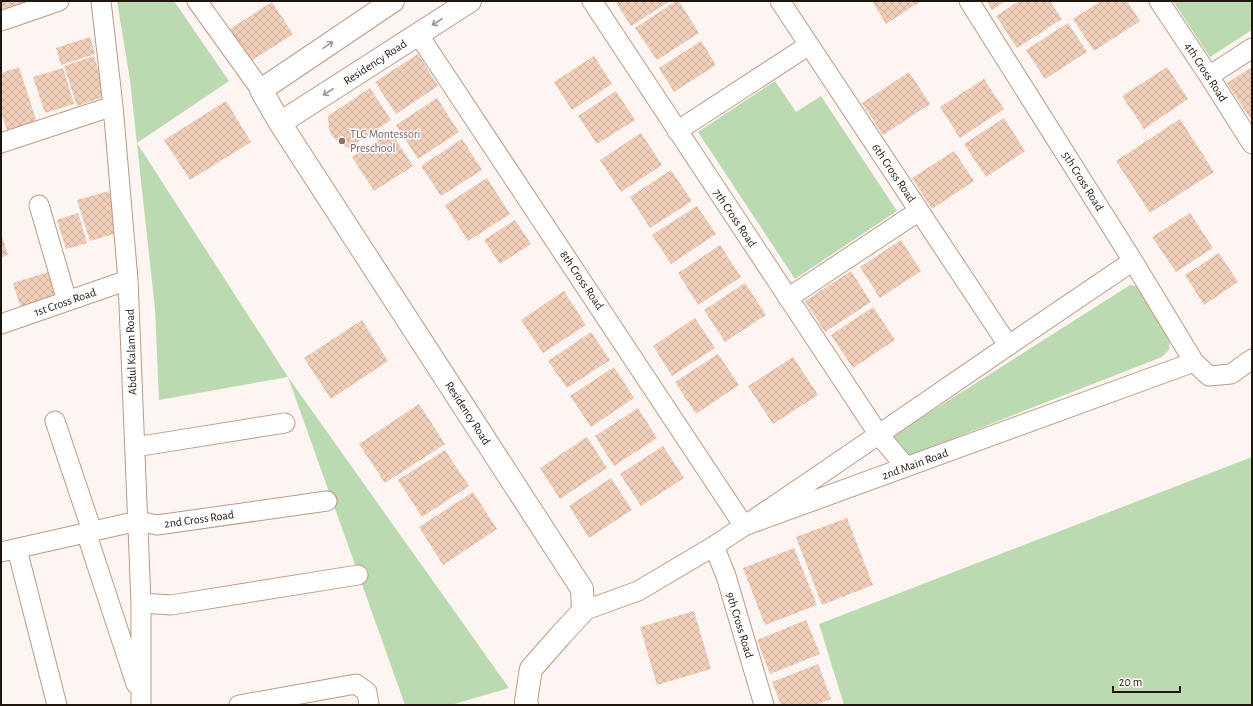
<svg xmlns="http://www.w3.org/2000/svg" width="1253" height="706" font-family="'Alegreya Sans',sans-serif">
<defs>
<pattern id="building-cross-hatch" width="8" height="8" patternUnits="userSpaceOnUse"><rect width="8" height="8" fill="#efceba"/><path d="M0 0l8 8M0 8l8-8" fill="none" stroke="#cdb09f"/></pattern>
</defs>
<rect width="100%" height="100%" fill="#fcf5f1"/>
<path fill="#bcdab1" d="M 117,1 L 174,1 L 229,81 L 137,143 L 288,377 L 509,688 L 451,705 L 405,705 L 288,377 L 159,400 L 155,309 L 130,80 Z
M 1173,1 L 1252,1 L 1252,30 L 1210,57 Z
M 775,81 L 796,112 L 821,96 L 897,211 L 795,279 L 698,132 Z
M 1130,285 L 1139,286 L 1170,338 L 1169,350 L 1162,357 L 906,457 L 893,444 L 894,435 Z
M 1252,457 L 1252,705 L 844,705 L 819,624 Z"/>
<path fill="url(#building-cross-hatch)" d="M 1,1 L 29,1 L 31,6 L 1,16 Z
M 615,1 L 670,1 L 631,26 Z
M 676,1 L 679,1 L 699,33 L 657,60 L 635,28 Z
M 872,1 L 921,1 L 886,24 Z
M 987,1 L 1005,1 L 992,10 Z
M 1019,1 L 1050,1 L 1062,19 L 1017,48 L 996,16 Z
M 1101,1 L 1127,1 L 1140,21 L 1094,51 L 1073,19 Z
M 272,2 L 293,34 L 251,61 L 230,29 Z
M 1068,23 L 1087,52 L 1045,79 L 1026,50 Z
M 90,37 L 95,54 L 61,65 L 56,48 Z
M 701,41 L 716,65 L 674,92 L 659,68 Z
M 418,54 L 438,86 L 396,114 L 375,82 Z
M 94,56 L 106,96 L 77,106 L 64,66 Z
M 594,56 L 612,84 L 572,110 L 554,82 Z
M 19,67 L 37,123 L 8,133 L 1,112 L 1,73 Z
M 1167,67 L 1188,99 L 1144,129 L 1122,96 Z
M 1252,67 L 1252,116 L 1250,118 L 1227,83 Z
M 63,68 L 74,104 L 45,113 L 33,77 Z
M 909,72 L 930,104 L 883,135 L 862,103 Z
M 984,79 L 1004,109 L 960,138 L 940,107 Z
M 370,88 L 391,120 L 349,148 L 339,143 L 332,136 L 329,129 L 328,116 Z
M 616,91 L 635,120 L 597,144 L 578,116 Z
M 437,98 L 459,132 L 418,159 L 396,125 Z
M 226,101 L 251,142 L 190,180 L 164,140 Z
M 1004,118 L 1025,151 L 986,177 L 964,144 Z
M 1180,119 L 1214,172 L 1150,213 L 1116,161 Z
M 391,132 L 413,166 L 374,191 L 352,157 Z
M 641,133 L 662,165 L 621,192 L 600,160 Z
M 462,139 L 482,170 L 441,196 L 421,166 Z
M 954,151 L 974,181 L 932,209 L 912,178 Z
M 671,170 L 692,201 L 650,228 L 630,197 Z
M 487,178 L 510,214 L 468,241 L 445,205 Z
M 109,191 L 121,232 L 90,241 L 77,200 Z
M 697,206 L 716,234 L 671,264 L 652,235 Z
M 78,213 L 87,243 L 66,249 L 57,220 Z
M 1190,213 L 1213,248 L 1176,272 L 1152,237 Z
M 515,220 L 531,244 L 500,264 L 484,240 Z
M 1,233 L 8,255 L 1,258 Z
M 901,240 L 921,271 L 880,298 L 860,267 Z
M 720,245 L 741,277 L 698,305 L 678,273 Z
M 1219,253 L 1238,282 L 1204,305 L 1185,275 Z
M 51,271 L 60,300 L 22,312 L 13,283 Z
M 851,271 L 871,302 L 825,332 L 805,301 Z
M 745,283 L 766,315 L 725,342 L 704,310 Z
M 564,291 L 586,325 L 543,353 L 521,320 Z
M 873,307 L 895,340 L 853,368 L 831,335 Z
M 695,318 L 715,348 L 672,376 L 653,346 Z
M 362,320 L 388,361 L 331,399 L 304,358 Z
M 591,332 L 610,360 L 567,388 L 548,361 Z
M 718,354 L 739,385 L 696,414 L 675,382 Z
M 793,357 L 818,395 L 773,424 L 748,386 Z
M 614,367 L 634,398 L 591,427 L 570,396 Z
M 419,404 L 445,444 L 385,483 L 359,444 Z
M 638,408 L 657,438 L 614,466 L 595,436 Z
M 587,437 L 607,468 L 560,499 L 540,468 Z
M 663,446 L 684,478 L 641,506 L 620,474 Z
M 445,450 L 469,486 L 422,517 L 398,480 Z
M 611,478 L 632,510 L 589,538 L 569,506 Z
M 473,492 L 497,529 L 443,565 L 419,527 Z
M 847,518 L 873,585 L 822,605 L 796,537 Z
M 794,548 L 817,605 L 765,625 L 743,568 Z
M 694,611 L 711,669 L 657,685 L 640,627 Z
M 806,620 L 820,654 L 770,674 L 757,640 Z
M 818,664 L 831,699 L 815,705 L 781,705 L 772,682 Z"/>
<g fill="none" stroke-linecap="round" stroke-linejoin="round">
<g stroke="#ba9a88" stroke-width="21">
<path id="minor" d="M 101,1 L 113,106 L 128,280 L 141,603 L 141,705
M 197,1 L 261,90
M 592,1 L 879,435 L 906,467
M 780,1 L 1008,345
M 969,1 L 1133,261 L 1194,362
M 1159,1 L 1209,76 L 1252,144
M 1,21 L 59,1
M 418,34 L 744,526 C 875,438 1003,348 1133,261
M 1209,76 L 1252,48
M 677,131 L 809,45
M 1,143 L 113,106
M 39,205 L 67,301
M 788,298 L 919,211
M 1,324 L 128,280
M 55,421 L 92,531
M 135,447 L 285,423
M 86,532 L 136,684
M 714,546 L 726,576 L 764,705
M 17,549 L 57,705
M 1,552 L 138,521 L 157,525 L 327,501
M 141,603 L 171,605 L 358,575
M 583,611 L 638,591 L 714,546 L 744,526 L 1194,362 L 1209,376 L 1231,374 L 1252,359
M 239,705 L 356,684 L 367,692 L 369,705"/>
</g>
<g stroke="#ba9a88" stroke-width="24">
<path id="tertiary" d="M 393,1 L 261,90 L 280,123 L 582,589 L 583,611 L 560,636 L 531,669 L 526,701 L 527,705
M 280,123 L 470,1"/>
</g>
<use href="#minor" stroke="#fff" stroke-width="19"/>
<use href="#tertiary" stroke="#fff" stroke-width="22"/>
</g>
<defs><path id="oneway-shaft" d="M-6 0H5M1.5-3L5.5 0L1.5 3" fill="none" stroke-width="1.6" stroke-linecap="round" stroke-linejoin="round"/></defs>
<g stroke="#9b9693">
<use href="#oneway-shaft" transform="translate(437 22) rotate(147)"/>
<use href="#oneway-shaft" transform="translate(328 45) rotate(-34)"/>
<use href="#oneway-shaft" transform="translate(328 92) rotate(147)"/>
</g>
<circle fill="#8d6e63" stroke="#fff" stroke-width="1.5" cx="342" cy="141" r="4"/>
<g text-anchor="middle" stroke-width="3" stroke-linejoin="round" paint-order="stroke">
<g font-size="12" fill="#21150e" stroke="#fff">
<text transform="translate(375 62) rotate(-33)" y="4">Residency Road</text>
<text transform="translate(1206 72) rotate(57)" y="4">4th Cross Road</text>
<text transform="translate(894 173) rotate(56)" y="4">6th Cross Road</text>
<text transform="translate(1083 181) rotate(58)" y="4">5th Cross Road</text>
<text transform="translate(735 218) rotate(56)" y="4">7th Cross Road</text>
<text transform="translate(582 280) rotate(56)" y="4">8th Cross Road</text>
<text transform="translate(65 302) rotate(-19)" y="4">1st Cross Road</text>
<text transform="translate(131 352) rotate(-92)" y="4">Abdul Kalam Road</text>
<text transform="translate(468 413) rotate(57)" y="4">Residency Road</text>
<text transform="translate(915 464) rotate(-20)" y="4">2nd Main Road</text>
<text transform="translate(199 519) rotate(-8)" y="4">2nd Cross Road</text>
<text transform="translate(740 625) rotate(73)" y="4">9th Cross Road</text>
</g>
<g font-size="12" fill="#785e54" stroke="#fff" text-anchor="start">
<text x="350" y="138">TLC Montessori<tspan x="350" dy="14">Preschool</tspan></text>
</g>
</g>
<rect width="1253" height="706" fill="none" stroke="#21150e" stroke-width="4"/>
<path d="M1113 686v6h67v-6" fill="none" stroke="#21150e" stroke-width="2"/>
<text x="1119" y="686" font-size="12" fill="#21150e" stroke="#ffffff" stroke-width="3" paint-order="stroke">20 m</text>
</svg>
